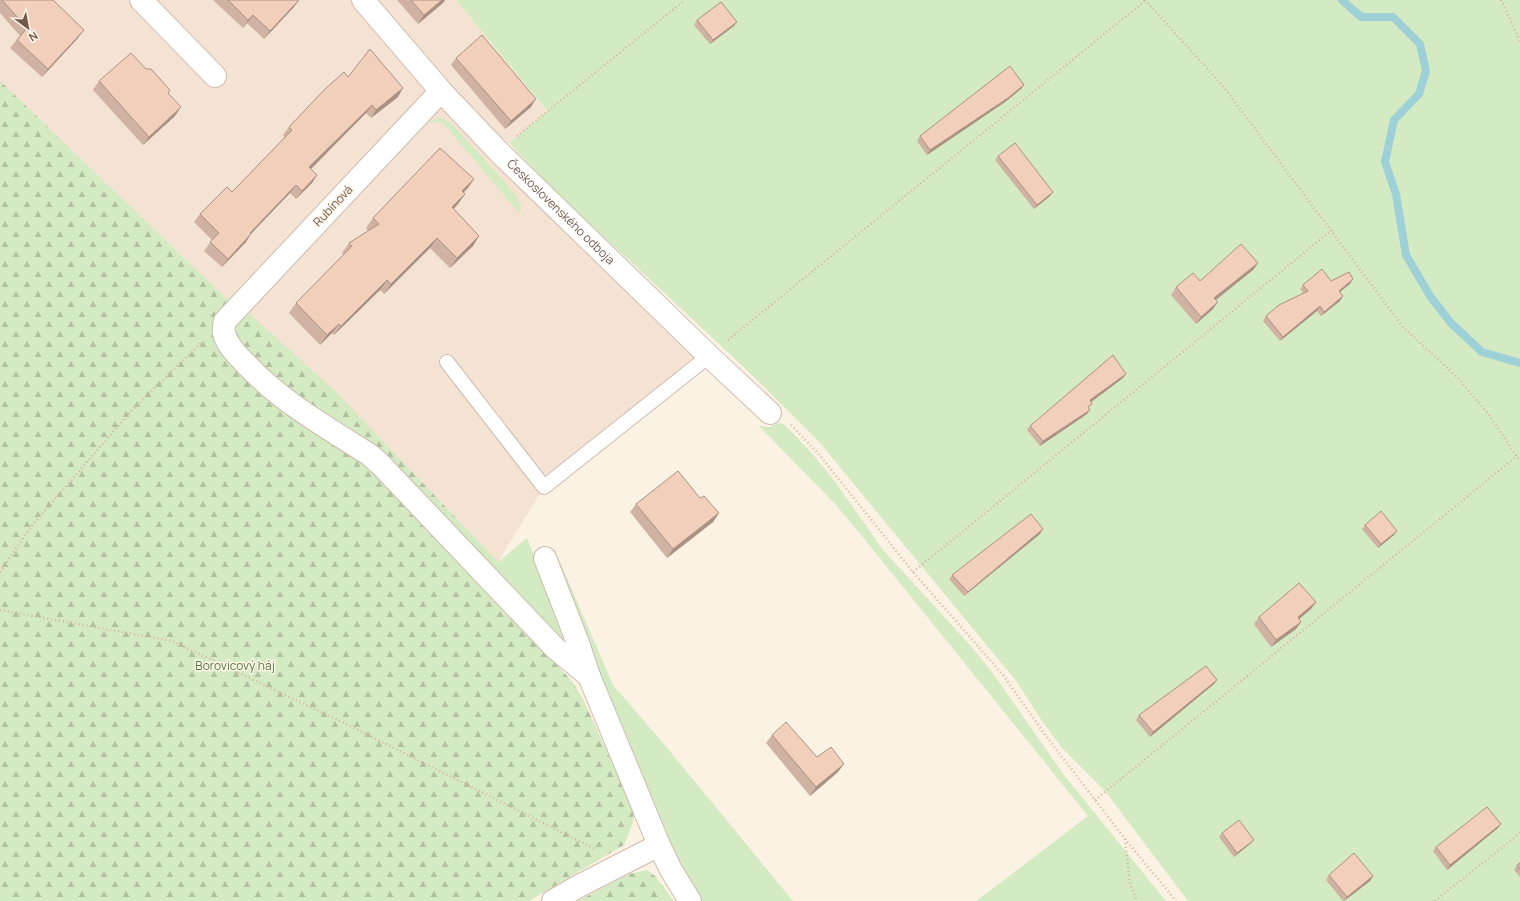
<svg xmlns="http://www.w3.org/2000/svg" width="1520" height="901" font-family="Manrope,sans-serif">
<defs>
<pattern id="forest-firs" width="22" height="20" patternUnits="userSpaceOnUse"><rect width="22" height="20" fill="#d3eac2"/><path d="M5 1l3.5 6h-7zM16 11l3.5 6h-7z" fill="#b0c0a0"/></pattern>
</defs>
<rect width="100%" height="100%" fill="#fcf2e3"/>
<path fill="#f4e3d2" d="M 0,0 L 456,0 L 547,112 L 499,150 L 709,356 L 544,487 L 498,562 L 497,573 L 233,329 L 240,320 L 229,301 L 0,81 Z"/>
<path fill="#d3eac2" d="M 456,0 L 1520,0 L 1520,901 L 1188,901 L 1105,791 L 1062,748 L 1042,721 L 1017,682 L 820,443 L 751,374 L 556,192 L 509,143 L 547,111 Z
M 438,118 L 444,119 L 452,124 L 516,195 L 521,207 L 520,214 L 442,122 L 427,123 Z
M 778,423 L 783,424 L 794,434 L 815,457 L 836,483 L 883,550 L 970,645 L 992,672 L 1064,775 L 1166,901 L 976,901 L 1088,816 L 857,530 L 834,503 L 758,425 C 766,428 770,428 778,423 Z
M 527,538 L 570,643 L 564,643 L 497,573 L 498,562 Z
M 555,550 L 613,685 L 664,744 L 793,901 L 702,901 L 700,899 C 674,856 657,810 638,764 C 608,694 579,624 550,554 Z"/>
<path fill="url(#forest-firs)" d="M 0,81 L 229,301 L 214,328 L 368,465 L 495,601 L 572,681 L 583,699 L 632,807 L 634,820 L 624,845 L 529,901 L 0,901 Z
M 250,314 L 335,391 L 498,562 L 497,573 L 239,349 L 233,329 L 240,320 Z
M 647,870 L 656,877 L 674,901 L 578,901 L 629,874 Z"/>
<g fill="none" stroke-linecap="round" stroke-linejoin="round">
<path stroke="#9ed0d7" stroke-width="8" d="M 1342,0 L 1361,17 L 1393,17 L 1420,44 L 1426,71 L 1419,94 L 1394,120 L 1385,162 L 1396,194 L 1406,255 L 1430,296 L 1451,323 L 1482,352 L 1520,363"/>
<g stroke="#cfbbad" stroke-width="16">
<path id="service" d="M 447,362 L 544,487 L 709,356"/>
</g>
<g stroke="#cfbbad" stroke-width="24">
<g id="minor">
<path d="M 141,0 L 215,76"/>
<path id="s1" d="M 363,0 L 441,91 L 498,151 L 709,356 L 770,413"/>
<path d="M 441,91 L 225,321 C 224,325 223,329 224,333 C 227,345 236,354 245,363 C 280,401 326,427 370,455 L 381,465 L 555,648 L 589,676 L 659,845 L 671,870 L 690,901"/>
<path d="M 545,558 L 578,643 L 589,676"/>
<path d="M 553,901 L 579,886 L 659,845"/>
</g>
</g>
<path stroke="#d6b29e" stroke-width="2.5" stroke-dasharray="1 3" stroke-linecap="butt" d="M 1145,0 L 1223,86 L 1403,327 L 1457,377 L 1489,415 L 1520,461
M 1501,0 L 1520,41
M 517,136 L 685,0
M 728,340 L 1145,1
M 791,425 L 817,452 L 913,572 L 1003,675 L 1046,736 L 1125,839 L 1176,901
M 0,572 L 30,528 L 131,411 L 201,343
M 913,572 L 1332,230
M 0,610 L 172,641 L 342,722 L 595,849
M 1095,800 L 1517,456
M 1125,839 L 1130,884 L 1137,901
M 1435,901 L 1520,833"/>
<use href="#service" stroke="#fff" stroke-width="14"/>
<use href="#minor" stroke="#fff" stroke-width="22"/>
</g>
<path fill="#cfb2a1" d="M 0,0 L 53,0 L 78,38 L 42,77 L 10,48 L 20,36 L 0,13 Z
M 213,0 L 299,0 L 293,8 L 264,39 L 247,23 L 243,28 Z
M 397,0 L 445,0 L 443,3 L 418,24 Z
M 697,20 L 734,26 L 710,44 L 694,25 Z
M 456,58 L 531,107 L 505,129 L 451,65 Z
M 348,77 L 398,97 L 371,118 L 366,113 L 311,169 L 317,175 L 312,183 L 296,199 L 290,193 L 251,234 L 246,242 L 222,267 L 204,251 L 212,240 L 194,222 L 200,214 L 232,192 L 285,138 L 283,135 L 289,127 Z
M 99,81 L 168,93 L 175,116 L 143,145 L 93,90 Z
M 1024,85 L 1021,89 L 1005,102 L 927,155 L 917,141 L 920,136 Z
M 998,156 L 1050,196 L 1034,209 L 995,160 Z
M 474,179 L 467,189 L 464,192 L 465,194 L 458,204 L 454,209 L 479,236 L 473,246 L 450,268 L 430,248 L 384,294 L 380,290 L 334,335 L 332,333 L 320,345 L 289,313 L 296,303 L 344,255 L 342,253 L 349,243 L 368,231 L 366,228 L 373,218 Z
M 1258,263 L 1253,270 L 1216,300 L 1213,309 L 1196,324 L 1171,295 L 1176,287 Z
M 1331,281 L 1350,284 L 1340,292 L 1343,296 L 1340,301 L 1321,316 L 1317,311 L 1280,341 L 1263,321 L 1266,316 L 1304,294 L 1300,289 L 1303,285 Z
M 1123,378 L 1091,402 L 1087,414 L 1040,446 L 1027,430 L 1030,426 Z
M 700,498 L 719,513 L 713,522 L 667,558 L 630,512 L 636,504 Z
M 1365,525 L 1394,535 L 1378,548 L 1362,529 Z
M 1040,534 L 964,596 L 949,579 L 952,575 Z
M 1316,602 L 1311,609 L 1299,619 L 1296,629 L 1271,647 L 1254,624 L 1259,617 Z
M 1217,680 L 1214,684 L 1150,737 L 1136,720 L 1139,715 Z
M 772,735 L 817,757 L 838,772 L 810,796 L 766,743 Z
M 1498,828 L 1447,870 L 1433,851 L 1436,847 Z
M 1222,833 L 1250,844 L 1234,857 L 1219,837 Z
M 1520,863 L 1520,877 L 1514,870 L 1517,865 Z
M 1329,875 L 1373,876 L 1370,881 L 1344,901 L 1343,901 L 1326,880 Z"/>
<path fill="#a99183" d="M 299,0 L 293,8 L 264,39 L 270,31 Z
M 442,0 L 445,0 L 443,3 L 418,24 L 424,15 Z
M 253,15 L 247,23 L 243,28 L 248,20 Z
M 737,22 L 734,26 L 710,44 L 713,40 Z
M 84,30 L 78,38 L 42,77 L 48,69 Z
M 1024,85 L 1021,89 L 1005,102 L 927,155 L 930,150 Z
M 403,88 L 398,97 L 371,118 L 376,110 Z
M 536,99 L 531,107 L 505,129 L 511,121 Z
M 372,105 L 366,113 L 304,176 L 309,167 Z
M 181,107 L 175,116 L 143,145 L 149,137 Z
M 317,175 L 312,183 L 296,199 L 302,191 Z
M 474,179 L 467,189 L 455,200 L 462,191 Z
M 296,185 L 290,193 L 244,241 L 250,233 Z
M 1053,192 L 1050,196 L 1034,209 L 1037,205 Z
M 465,194 L 458,204 L 445,217 L 452,207 Z
M 251,234 L 246,242 L 222,267 L 228,259 Z
M 479,236 L 473,246 L 450,268 L 457,258 Z
M 437,238 L 430,248 L 384,294 L 391,284 Z
M 1258,263 L 1253,270 L 1209,305 L 1214,298 Z
M 1353,279 L 1350,284 L 1336,295 L 1339,291 Z
M 387,280 L 380,290 L 334,335 L 341,326 Z
M 1343,296 L 1340,301 L 1321,316 L 1324,312 Z
M 1218,302 L 1213,309 L 1196,324 L 1201,317 Z
M 1320,306 L 1317,311 L 1280,341 L 1283,337 Z
M 339,324 L 332,333 L 320,345 L 327,335 Z
M 1126,374 L 1123,378 L 1087,405 L 1090,400 Z
M 1090,410 L 1087,414 L 1040,446 L 1043,441 Z
M 719,513 L 713,522 L 667,558 L 673,549 Z
M 1043,529 L 1040,534 L 964,596 L 968,592 Z
M 1397,531 L 1394,535 L 1378,548 L 1381,544 Z
M 1316,602 L 1311,609 L 1292,625 L 1298,617 Z
M 1301,622 L 1296,629 L 1271,647 L 1276,640 Z
M 1217,680 L 1214,684 L 1150,737 L 1153,732 Z
M 844,764 L 838,772 L 810,796 L 816,787 Z
M 1501,824 L 1498,828 L 1447,870 L 1450,865 Z
M 1254,840 L 1250,844 L 1234,857 L 1237,853 Z
M 1373,876 L 1370,881 L 1344,901 L 1347,897 Z"/>
<path fill="#f1cfbb" stroke="#a99183" d="M 2,0 L 53,0 L 84,30 L 48,69 L 17,40 L 27,28 Z
M 228,0 L 299,0 L 270,31 L 253,15 L 248,20 Z
M 411,0 L 442,0 L 424,15 Z
M 721,2 L 737,22 L 713,40 L 697,20 Z
M 482,35 L 536,99 L 511,121 L 456,58 Z
M 370,49 L 403,88 L 376,110 L 372,105 L 309,167 L 317,175 L 302,191 L 296,185 L 250,233 L 251,234 L 228,259 L 210,242 L 219,233 L 200,214 L 227,187 L 232,192 L 292,130 L 289,127 L 325,89 L 344,72 L 348,77 Z
M 131,53 L 146,69 L 151,69 L 170,90 L 168,93 L 181,107 L 149,137 L 99,81 Z
M 1010,66 L 1024,85 L 1008,98 L 930,150 L 920,136 Z
M 1015,143 L 1053,192 L 1037,205 L 998,156 Z
M 440,148 L 474,179 L 462,191 L 465,194 L 452,207 L 479,236 L 457,258 L 437,238 L 391,284 L 387,280 L 341,326 L 339,324 L 327,335 L 296,303 L 352,246 L 349,243 L 379,224 L 373,218 Z
M 1241,244 L 1258,263 L 1214,298 L 1218,302 L 1201,317 L 1176,287 L 1193,273 L 1200,281 Z
M 1322,269 L 1331,281 L 1349,272 L 1353,279 L 1339,291 L 1343,296 L 1324,312 L 1320,306 L 1283,337 L 1266,316 L 1279,305 L 1308,291 L 1303,285 Z
M 1113,355 L 1126,374 L 1090,400 L 1092,404 L 1088,407 L 1090,410 L 1043,441 L 1030,426 Z
M 678,471 L 700,498 L 704,496 L 719,513 L 673,549 L 636,504 Z
M 1381,511 L 1397,531 L 1381,544 L 1365,525 Z
M 1031,514 L 1043,529 L 968,592 L 952,575 Z
M 1299,583 L 1316,602 L 1298,617 L 1301,622 L 1276,640 L 1259,617 Z
M 1206,666 L 1217,680 L 1153,732 L 1139,715 Z
M 786,722 L 817,757 L 831,747 L 844,764 L 816,787 L 772,735 Z
M 1487,807 L 1501,824 L 1450,865 L 1436,847 Z
M 1239,820 L 1254,840 L 1237,853 L 1222,833 Z
M 1354,853 L 1373,876 L 1347,897 L 1329,875 Z
M 1520,863 L 1520,869 L 1517,865 Z"/>
<g text-anchor="middle" stroke-width="3" stroke-linejoin="round" paint-order="stroke">
<g font-size="12" fill="#745749" stroke="#fff6ea">
<text transform="translate(333 206) rotate(-47)" y="4">Rubínová</text>
<text dy="4" stroke="none"><textPath href="#s1" startOffset="290">Československého odboja</textPath></text>
</g>
<g font-size="12" fill="#547a42" stroke="#fff6ea">
<text x="235" y="670">Borovicový háj</text>
</g>
</g>
<g transform="translate(28 28) rotate(148)" stroke="#fff6ea" stroke-width="3" paint-order="stroke">
<path d="M0-3L7 15L0 10L-7 15Z" fill="#745749"/>
<text y="-6" font-size="11" font-weight="bold" text-anchor="middle" fill="#745749">N</text>
</g>
</svg>
